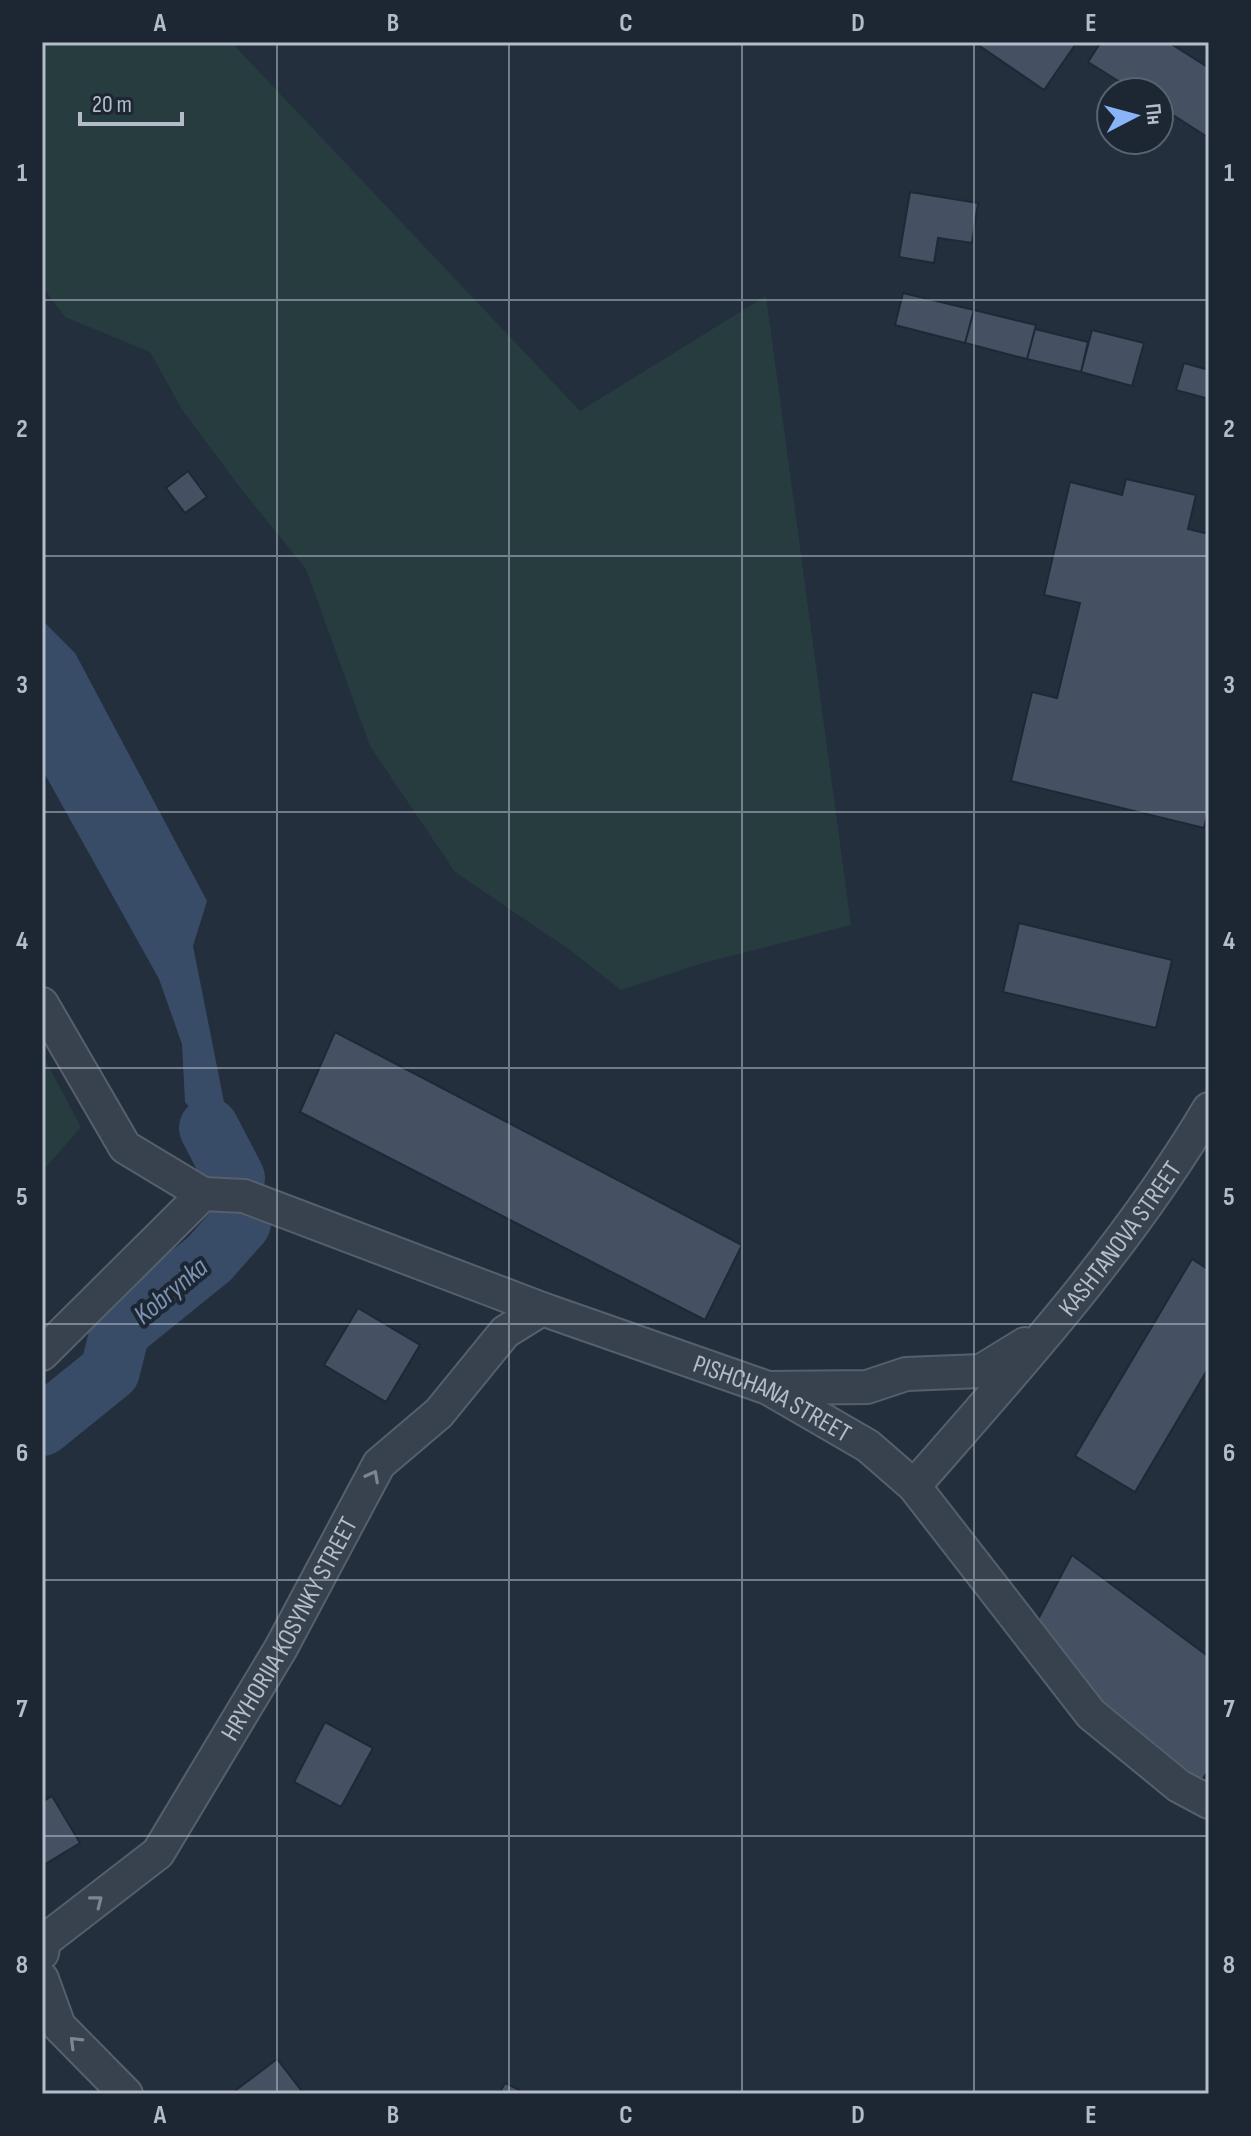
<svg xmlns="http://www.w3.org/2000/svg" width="1251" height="2136" font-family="'Sofia Sans Condensed',sans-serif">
<rect width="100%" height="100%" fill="#242f3e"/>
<path fill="#263c3f" d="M 42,42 L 231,42 L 580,411 L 766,296 L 851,925 L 700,964 L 621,990 L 570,950 L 455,872 L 370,746 L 306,569 L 242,490 L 183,411 L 150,352 L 65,317 L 42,286 Z
M 42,1054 L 81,1127 L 42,1172 Z"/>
<path fill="#394c67" d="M 42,620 L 75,653 L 207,901 L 193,946 L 225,1107 L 209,1128 L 185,1102 L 182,1044 L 159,979 L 42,769 Z"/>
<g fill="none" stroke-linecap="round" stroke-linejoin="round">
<path stroke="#394c67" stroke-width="60" d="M 209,1128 L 235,1178
M 42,1426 L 110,1371 L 120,1331 L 209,1259 L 241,1223"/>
</g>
<path fill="#455162" stroke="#1f2835" stroke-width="2" d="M 974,42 L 1077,42 L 1044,90 Z
M 1101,42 L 1168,42 L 1209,68 L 1209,138 L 1159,106 L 1159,92 L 1136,92 L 1088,62 Z
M 910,192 L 978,203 L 972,243 L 938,238 L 934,263 L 899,257 Z
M 903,293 L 974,310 L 965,343 L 895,325 Z
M 974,310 L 1036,325 L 1027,359 L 965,343 Z
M 1035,329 L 1088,342 L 1081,372 L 1027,359 Z
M 1092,330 L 1144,343 L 1132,386 L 1081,372 Z
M 1184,363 L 1209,370 L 1209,399 L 1176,390 Z
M 188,471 L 207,497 L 185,513 L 166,488 Z
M 1126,479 L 1196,495 L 1188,529 L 1209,534 L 1209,808 L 1204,828 L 1011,781 L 1032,692 L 1057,698 L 1080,603 L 1044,595 L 1070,482 L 1122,495 Z
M 1019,923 L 1172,960 L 1156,1028 L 1003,992 Z
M 335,1032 L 742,1245 L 705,1320 L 300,1112 Z
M 1192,1259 L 1209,1270 L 1209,1367 L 1135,1492 L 1075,1456 Z
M 358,1308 L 420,1345 L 386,1402 L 324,1365 Z
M 1072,1555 L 1209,1657 L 1209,1769 L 1201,1782 L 1083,1686 L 1036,1623 Z
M 325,1722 L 373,1748 L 341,1807 L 294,1782 Z
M 52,1796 L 80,1843 L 42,1866 L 42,1802 Z
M 277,2059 L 304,2094 L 239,2094 L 236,2090 Z
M 505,2083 L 527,2094 L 499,2094 Z"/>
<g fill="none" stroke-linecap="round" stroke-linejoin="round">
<g stroke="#565f6c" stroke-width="36">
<g id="minor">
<path d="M 42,1004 L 125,1147 L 203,1194"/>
<path id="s1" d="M 42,1354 L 203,1194 L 244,1196 L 542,1309 L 768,1388 L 868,1446 L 914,1486 L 1091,1714 L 1179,1786 L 1209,1802"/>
<path d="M 769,1388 L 867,1387 L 906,1374 L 981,1371 L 1025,1344"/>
<path id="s2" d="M 914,1486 C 1019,1366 1127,1247 1209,1109"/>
<path id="s3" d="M 42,1953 L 44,1941 L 158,1853 L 281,1648 L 379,1464 L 439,1413 L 505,1332 L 542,1309"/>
<path d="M 42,1979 L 59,2026 L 126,2094"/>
</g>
</g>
<use href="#minor" stroke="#38414e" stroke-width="32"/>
</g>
<defs><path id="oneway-chevron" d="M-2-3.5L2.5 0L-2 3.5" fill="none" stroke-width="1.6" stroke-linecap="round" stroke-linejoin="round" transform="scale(2)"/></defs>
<g stroke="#7c8592">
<use href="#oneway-chevron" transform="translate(373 1476) rotate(-62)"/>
<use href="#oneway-chevron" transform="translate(97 1901) rotate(-38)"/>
<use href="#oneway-chevron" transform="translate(75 2042) rotate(-135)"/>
</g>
<path fill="none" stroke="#b4bcc9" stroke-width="2" stroke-opacity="0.55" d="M 277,42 L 277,2094M 509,42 L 509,2094M 742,42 L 742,2094M 974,42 L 974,2094M 42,300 L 1209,300M 42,556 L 1209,556M 42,812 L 1209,812M 42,1068 L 1209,1068M 42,1324 L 1209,1324M 42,1580 L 1209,1580M 42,1836 L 1209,1836"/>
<g text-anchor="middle" stroke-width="8" stroke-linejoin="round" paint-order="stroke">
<g font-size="26" fill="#b4bcc9" stroke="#1d2633">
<text dy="9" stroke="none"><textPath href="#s2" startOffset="322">KASHTANOVA STREET</textPath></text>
<text dy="9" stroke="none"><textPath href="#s1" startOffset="834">PISHCHANA STREET</textPath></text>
<text dy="9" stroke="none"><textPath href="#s3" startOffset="416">HRYHORIIA KOSYNKY STREET</textPath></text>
</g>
<g font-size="28" font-style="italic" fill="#7c92b1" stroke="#1d2633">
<text transform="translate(170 1290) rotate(-40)" y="10">Kobrynka</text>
</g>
</g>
<rect width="1251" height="2136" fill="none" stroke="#1d2633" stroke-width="88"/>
<g transform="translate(1135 116) rotate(84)"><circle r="38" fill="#1d2633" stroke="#59626f" stroke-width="2"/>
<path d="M0-6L14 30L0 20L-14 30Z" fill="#8ab4f8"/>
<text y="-12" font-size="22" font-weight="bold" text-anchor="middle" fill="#b4bcc9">Пн</text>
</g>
<path d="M80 112v12h102v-12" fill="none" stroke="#b4bcc9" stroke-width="4"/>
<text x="92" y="112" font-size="24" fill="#b4bcc9" stroke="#1d2633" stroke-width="6" paint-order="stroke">20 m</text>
<rect x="44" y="44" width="1163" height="2048" fill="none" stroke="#b4bcc9" stroke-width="3"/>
<g font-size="26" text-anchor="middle" font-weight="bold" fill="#b4bcc9">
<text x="160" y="31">A</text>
<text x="393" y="31">B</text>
<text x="626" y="31">C</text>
<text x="858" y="31">D</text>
<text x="1091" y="31">E</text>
<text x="22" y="181">1</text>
<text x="1229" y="181">1</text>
<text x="22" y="437">2</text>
<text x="1229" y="437">2</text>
<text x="22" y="693">3</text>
<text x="1229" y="693">3</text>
<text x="22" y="949">4</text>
<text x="1229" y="949">4</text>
<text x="22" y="1205">5</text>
<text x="1229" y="1205">5</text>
<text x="22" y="1461">6</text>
<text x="1229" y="1461">6</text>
<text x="22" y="1717">7</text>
<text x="1229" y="1717">7</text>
<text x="22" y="1973">8</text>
<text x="1229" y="1973">8</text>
<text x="160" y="2123">A</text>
<text x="393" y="2123">B</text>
<text x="626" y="2123">C</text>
<text x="858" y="2123">D</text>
<text x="1091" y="2123">E</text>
</g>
</svg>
